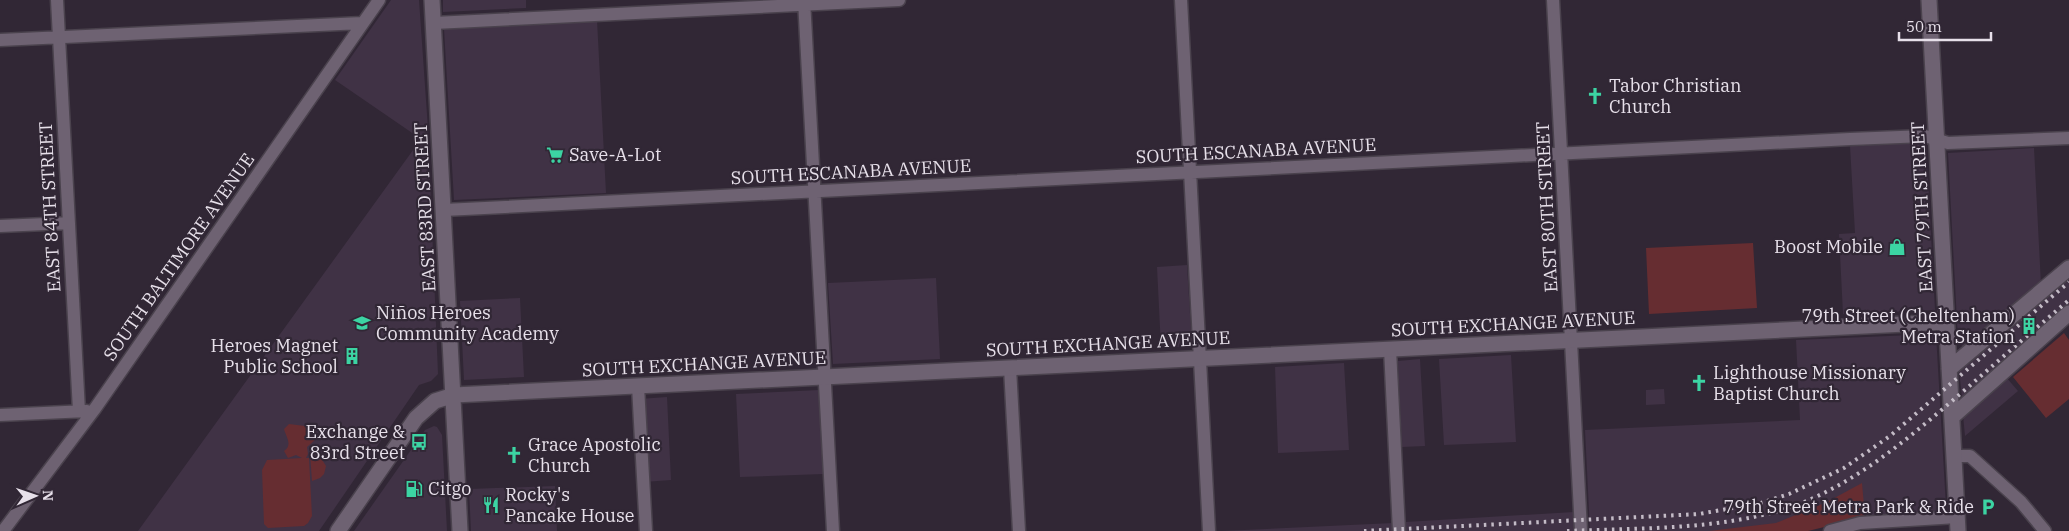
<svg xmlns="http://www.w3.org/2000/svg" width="2069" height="531" font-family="'IBM Plex Serif',serif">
<rect width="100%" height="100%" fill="#312735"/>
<path fill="#403245" d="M 391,0 L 419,0 L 428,129 L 438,374 L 431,381 L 419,385 L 319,531 L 138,531 L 421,139 L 335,80 Z
M 443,0 L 526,0 L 526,8 L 443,12 Z
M 597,20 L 606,193 L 454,200 L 444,29 Z
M 1926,142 L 1935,310 L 1843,314 L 1839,234 L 1855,233 L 1850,146 Z
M 2034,148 L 2041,285 L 1965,346 L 1962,346 L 1958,340 L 1948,153 Z
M 1187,265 L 1192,346 L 1161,348 L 1157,267 Z
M 2069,277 L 2069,305 L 1992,372 L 1964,399 L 1962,398 L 1959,369 L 1976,354 L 2002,335 Z
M 936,278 L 940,359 L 833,364 L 828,283 Z
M 520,298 L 524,377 L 464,380 L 460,301 Z
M 1936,334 L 1946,507 L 1944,510 L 1940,512 L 1727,531 L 1590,531 L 1585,430 L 1800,420 L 1796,340 Z
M 1511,355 L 1516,442 L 1444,445 L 1439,359 Z
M 1420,359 L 1425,446 L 1402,447 L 1398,361 Z
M 1344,363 L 1349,450 L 1278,453 L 1275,367 Z
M 2006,377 L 2018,391 L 1965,436 L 1963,415 Z
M 1664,389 L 1665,404 L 1646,405 L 1646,390 Z
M 819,390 L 823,474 L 740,477 L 736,394 Z
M 667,397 L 671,480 L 644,482 L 639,399 Z
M 434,426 L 437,427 L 442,435 L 447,531 L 354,531 L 425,430 Z
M 555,486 L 557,531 L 471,531 L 469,489 Z
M 1574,512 L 1575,531 L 1405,531 L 1405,522 Z
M 1393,523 L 1392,531 L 1221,531 Z"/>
<path fill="#662d31" d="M 1753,243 L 1757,308 L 1649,314 L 1646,248 Z
M 2064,333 L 2069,340 L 2069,399 L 2046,418 L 2013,377 Z
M 289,424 L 313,427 L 316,439 L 307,447 L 308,454 L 306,458 L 309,458 L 312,516 L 308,523 L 304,526 L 268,528 L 264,524 L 262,470 L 267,460 L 302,458 L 296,455 L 288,458 L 284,451 C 293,445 286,437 284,429 Z
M 310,454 L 321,458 L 326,466 L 324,474 L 320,478 L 312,481 Z
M 1862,483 L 1865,517 L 1808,531 L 1709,531 L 1776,523 L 1827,502 Z"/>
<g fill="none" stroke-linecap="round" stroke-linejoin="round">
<g stroke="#4a424d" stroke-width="15">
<path id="street" d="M 57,0 L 79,411
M 804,0 L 833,531
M 1181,0 L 1209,531
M 1553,0 L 1581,531
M 434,23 L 899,0
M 0,40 L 362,23
M 444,210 L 1850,139 L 1925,136 L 1948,143 L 2069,138
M 0,226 L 69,223
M 1390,349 L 1399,531
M 1010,368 L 1019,531
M 638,386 L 646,531
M 0,415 L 87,411
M 1954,456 L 1970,456 L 2021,502 L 2045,531
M 3,531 L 94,410 L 379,0
M 1830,531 L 1860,523 L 1957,517"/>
</g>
<g stroke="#4a424d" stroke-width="18">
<path id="secondary" d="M 432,0 L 460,531
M 1929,0 L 1958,531
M 1949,369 L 2069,268
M 1952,417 L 2069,313
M 338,531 L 416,418 L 435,401 L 454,395 L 1947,322"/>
</g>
<use href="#street" stroke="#6e6272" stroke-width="12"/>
<use href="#secondary" stroke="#6e6272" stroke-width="15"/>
<path stroke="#c4bcc7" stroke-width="4" stroke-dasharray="2.5 5" stroke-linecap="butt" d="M 1364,531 L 1699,514 L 1761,503 L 1789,494 L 1844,468 L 1890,436 L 2069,282
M 1567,531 C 1639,528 1716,530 1785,509 C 1855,486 1911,436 1966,389 C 2000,359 2035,329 2069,300"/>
</g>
<defs>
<g id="church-bare" transform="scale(1.35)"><path d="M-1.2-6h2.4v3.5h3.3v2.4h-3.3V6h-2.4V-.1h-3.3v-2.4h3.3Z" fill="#3cd4a3" stroke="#312735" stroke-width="2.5" paint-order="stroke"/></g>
<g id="supermarket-bare" transform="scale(1.35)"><path d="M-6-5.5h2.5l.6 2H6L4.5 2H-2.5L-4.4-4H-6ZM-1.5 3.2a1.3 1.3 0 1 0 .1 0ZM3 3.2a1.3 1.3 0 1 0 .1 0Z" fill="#3cd4a3" stroke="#312735" stroke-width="2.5" paint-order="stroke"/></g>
<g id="shop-bare" transform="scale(1.35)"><path d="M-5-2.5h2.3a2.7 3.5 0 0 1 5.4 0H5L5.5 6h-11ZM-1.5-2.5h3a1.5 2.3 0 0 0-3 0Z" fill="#3cd4a3" stroke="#312735" stroke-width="2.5" paint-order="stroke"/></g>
<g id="school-bare" transform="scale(1.35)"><path d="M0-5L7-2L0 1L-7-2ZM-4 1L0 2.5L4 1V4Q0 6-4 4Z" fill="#3cd4a3" stroke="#312735" stroke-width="2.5" paint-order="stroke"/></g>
<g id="building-bare" transform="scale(1.35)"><path d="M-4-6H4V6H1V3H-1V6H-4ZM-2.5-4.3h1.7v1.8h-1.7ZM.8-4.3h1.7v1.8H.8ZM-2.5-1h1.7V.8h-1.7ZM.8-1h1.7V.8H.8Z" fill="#3cd4a3" stroke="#312735" stroke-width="2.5" paint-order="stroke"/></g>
<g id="bus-bare" transform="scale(1.35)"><path d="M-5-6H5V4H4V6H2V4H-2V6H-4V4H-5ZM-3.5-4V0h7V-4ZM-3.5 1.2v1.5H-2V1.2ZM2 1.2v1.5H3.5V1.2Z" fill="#3cd4a3" stroke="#312735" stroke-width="2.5" paint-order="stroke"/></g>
<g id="fuel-bare" transform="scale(1.35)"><path d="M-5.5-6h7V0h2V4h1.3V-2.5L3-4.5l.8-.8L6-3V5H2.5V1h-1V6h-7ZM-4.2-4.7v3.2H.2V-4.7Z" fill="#3cd4a3" stroke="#312735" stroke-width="2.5" paint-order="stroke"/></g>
<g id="restaurant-bare" transform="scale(1.35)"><path d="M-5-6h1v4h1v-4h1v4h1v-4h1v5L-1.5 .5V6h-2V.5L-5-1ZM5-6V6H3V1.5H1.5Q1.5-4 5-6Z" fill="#3cd4a3" stroke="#312735" stroke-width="2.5" paint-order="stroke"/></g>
<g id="parking-bare" transform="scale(1.35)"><path d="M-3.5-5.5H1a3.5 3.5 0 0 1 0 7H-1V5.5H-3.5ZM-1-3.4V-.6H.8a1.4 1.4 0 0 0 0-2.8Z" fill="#3cd4a3" stroke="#312735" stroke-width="2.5" paint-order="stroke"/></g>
</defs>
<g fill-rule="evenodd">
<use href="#church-bare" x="1595" y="96"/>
<use href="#supermarket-bare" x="555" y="155"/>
<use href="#shop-bare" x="1897" y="247"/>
<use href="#school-bare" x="362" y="323"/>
<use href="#building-bare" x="2029" y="326"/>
<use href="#building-bare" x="352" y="356"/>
<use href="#church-bare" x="1699" y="383"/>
<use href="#bus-bare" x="419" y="442"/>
<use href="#church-bare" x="514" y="455"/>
<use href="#fuel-bare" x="414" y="489"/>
<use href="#restaurant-bare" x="491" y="505"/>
<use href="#parking-bare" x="1988" y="507"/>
</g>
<g text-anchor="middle" stroke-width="4.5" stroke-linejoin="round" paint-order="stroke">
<g font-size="18" fill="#e7e0ea" stroke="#312735" text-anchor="start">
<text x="1609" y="92">Tabor Christian<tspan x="1609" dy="21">Church</tspan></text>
<text x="569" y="161">Save-A-Lot</text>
<text x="1883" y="253" text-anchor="end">Boost Mobile</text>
<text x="376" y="319">Niños Heroes<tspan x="376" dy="21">Community Academy</tspan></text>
<text x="2015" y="322" text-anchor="end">79th Street (Cheltenham)<tspan x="2015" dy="21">Metra Station</tspan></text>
<text x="338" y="352" text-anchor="end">Heroes Magnet<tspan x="338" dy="21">Public School</tspan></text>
<text x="1713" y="379">Lighthouse Missionary<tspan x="1713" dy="21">Baptist Church</tspan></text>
<text x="405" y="438" text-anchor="end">Exchange &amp;<tspan x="405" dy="21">83rd Street</tspan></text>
<text x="528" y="451">Grace Apostolic<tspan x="528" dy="21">Church</tspan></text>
<text x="428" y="495">Citgo</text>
<text x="505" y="501">Rocky's<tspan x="505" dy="21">Pancake House</tspan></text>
<text x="1974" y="513" text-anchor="end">79th Street Metra Park &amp; Ride</text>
</g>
<g font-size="18" fill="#e7e0ea" stroke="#312735">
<text transform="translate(1256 151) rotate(-3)" y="6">SOUTH ESCANABA AVENUE</text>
<text transform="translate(851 172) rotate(-3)" y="6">SOUTH ESCANABA AVENUE</text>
<text transform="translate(50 207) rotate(-93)" y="6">EAST 84TH STREET</text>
<text transform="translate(425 207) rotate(-93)" y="6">EAST 83RD STREET</text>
<text transform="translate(1547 207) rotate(-93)" y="6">EAST 80TH STREET</text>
<text transform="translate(1922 207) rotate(-93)" y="6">EAST 79TH STREET</text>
<text transform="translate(179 257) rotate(-55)" y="6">SOUTH BALTIMORE AVENUE</text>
<text transform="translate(1513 324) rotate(-3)" y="6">SOUTH EXCHANGE AVENUE</text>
<text transform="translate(1108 344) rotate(-3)" y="6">SOUTH EXCHANGE AVENUE</text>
<text transform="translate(704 364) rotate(-3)" y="6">SOUTH EXCHANGE AVENUE</text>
</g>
</g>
<g transform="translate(35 496) rotate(88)" stroke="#312735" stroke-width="4" paint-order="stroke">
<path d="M0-4L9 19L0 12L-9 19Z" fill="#e7e0ea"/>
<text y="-8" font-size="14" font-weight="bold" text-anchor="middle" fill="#e7e0ea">N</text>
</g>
<path d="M1899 32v8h92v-8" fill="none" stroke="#e7e0ea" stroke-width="2.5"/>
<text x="1906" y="32" font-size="15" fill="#e7e0ea" stroke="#312735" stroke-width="4" paint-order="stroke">50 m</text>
</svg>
